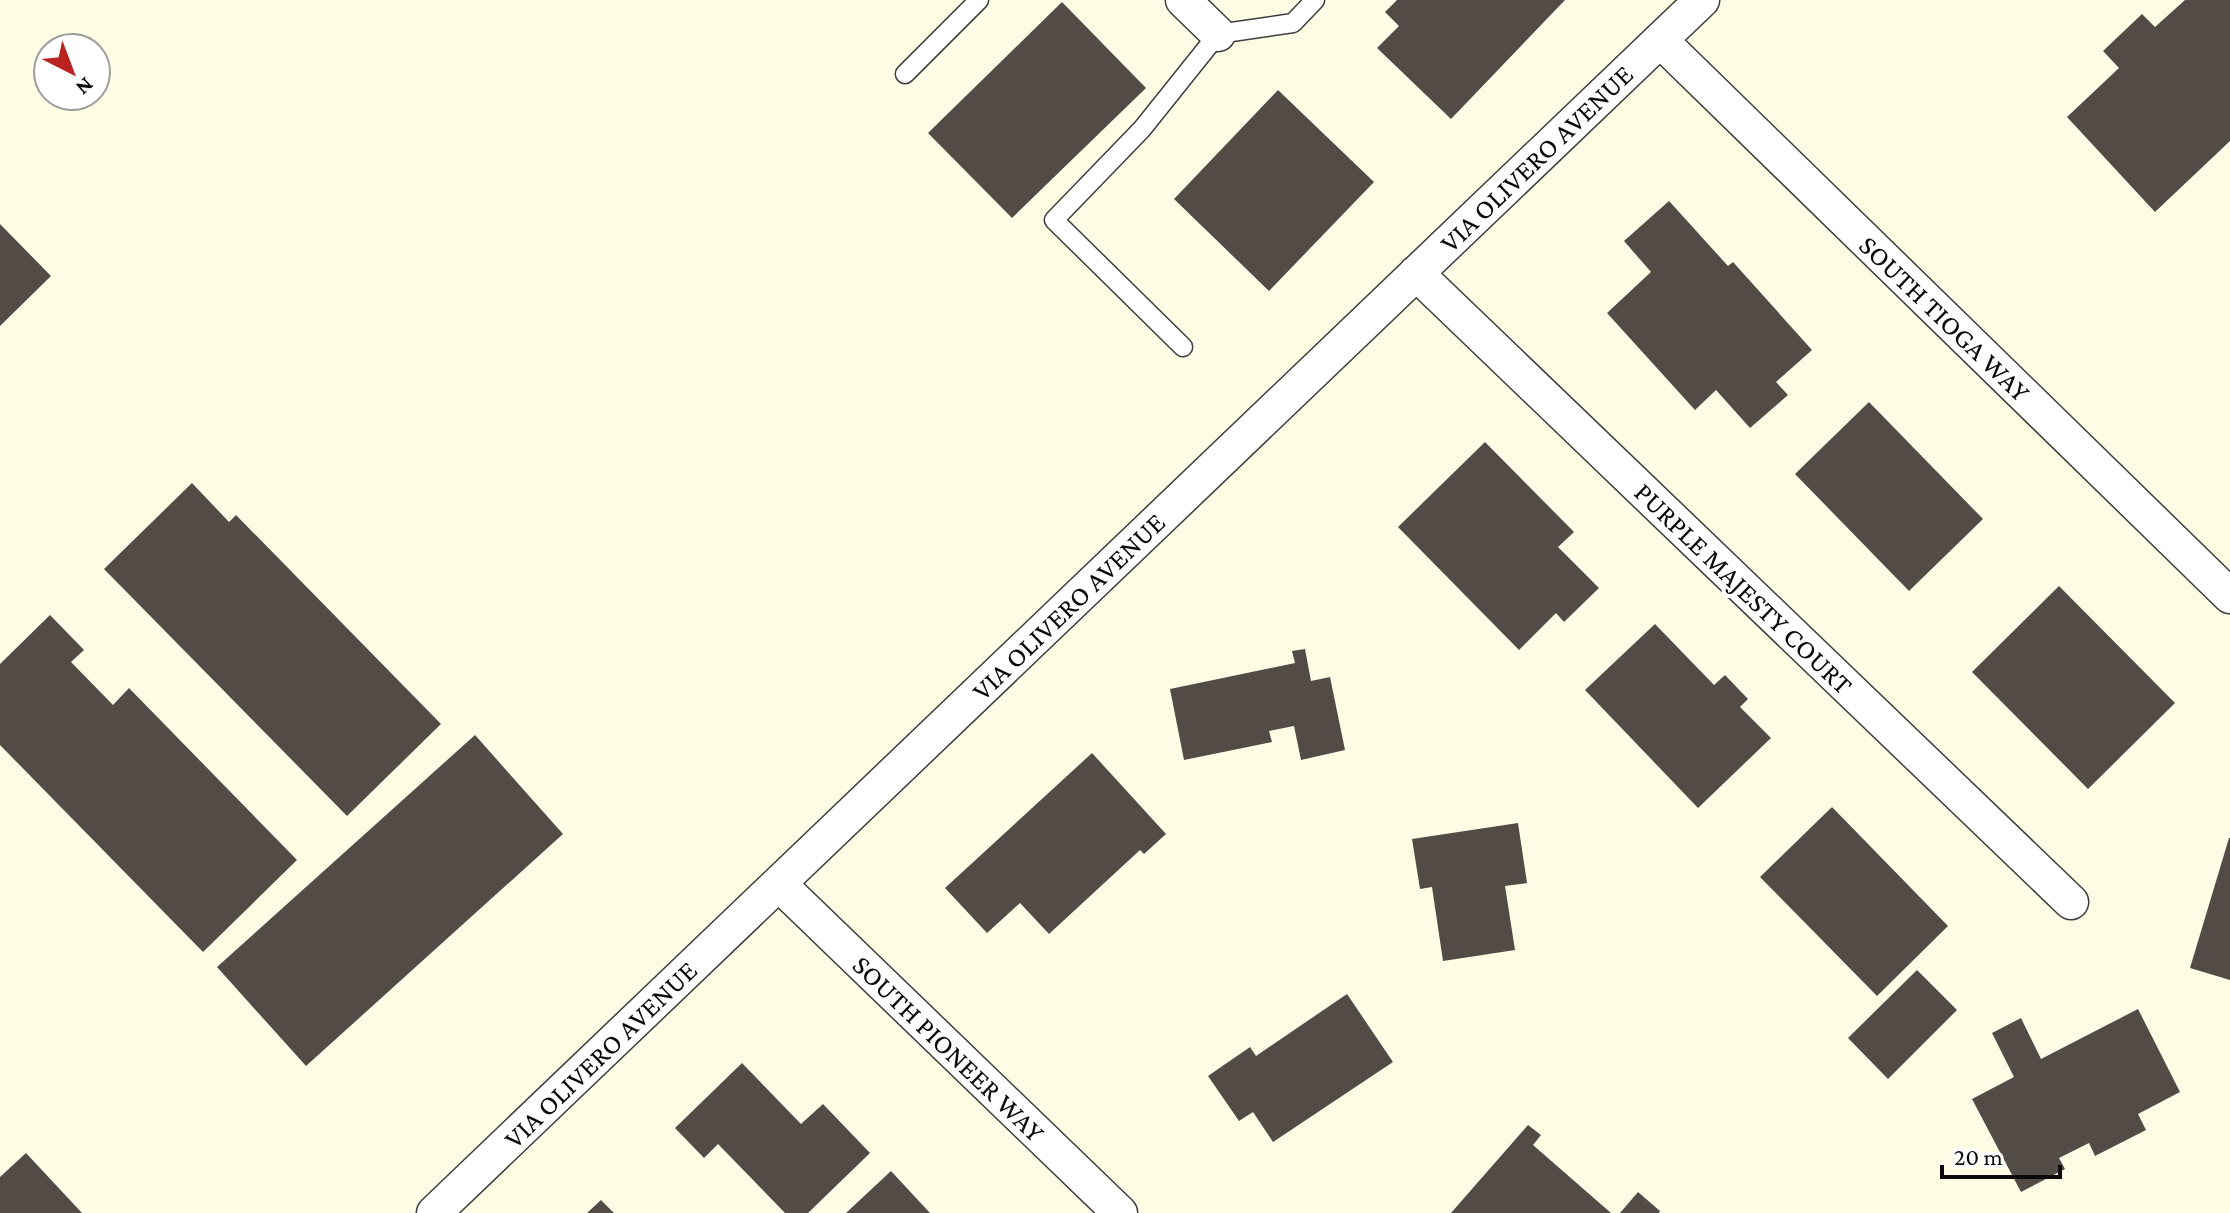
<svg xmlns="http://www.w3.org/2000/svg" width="2230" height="1213" font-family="'Crimson Pro',serif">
<rect width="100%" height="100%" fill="#fffce6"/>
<path fill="#524b46" d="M 1397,0 L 1565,0 L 1451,119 L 1377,48 L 1399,26 L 1385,12 Z
M 2185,0 L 2230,0 L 2230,141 L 2155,212 L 2067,117 L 2119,68 L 2103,51 L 2142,14 L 2155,27 Z
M 1062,2 L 1146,88 L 1012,218 L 928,133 Z
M 1278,90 L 1374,182 L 1269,291 L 1174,199 Z
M 1669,201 L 1728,266 L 1733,262 L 1812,350 L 1776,382 L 1788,395 L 1750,428 L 1716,390 L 1695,410 L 1607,313 L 1651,272 L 1624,241 Z
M 0,224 L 51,276 L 0,326 Z
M 1869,402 L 1983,519 L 1909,591 L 1795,474 Z
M 1485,442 L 1574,532 L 1558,547 L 1599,588 L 1564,622 L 1556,613 L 1519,650 L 1398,527 Z
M 192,483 L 229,522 L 236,515 L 441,724 L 347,816 L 104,569 Z
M 2059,586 L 2175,703 L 2088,789 L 1972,672 Z
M 50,615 L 84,650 L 71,662 L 113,705 L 129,688 L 297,860 L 203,952 L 0,745 L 0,664 Z
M 1655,624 L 1714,685 L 1725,675 L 1748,699 L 1740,707 L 1771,738 L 1698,808 L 1585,690 Z
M 1305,649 L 1311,681 L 1330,677 L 1345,750 L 1301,760 L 1294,726 L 1269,731 L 1272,742 L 1184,760 L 1170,689 L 1295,663 L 1292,651 Z
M 475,735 L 563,834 L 306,1066 L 217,967 Z
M 1092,753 L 1166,834 L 1144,854 L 1140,850 L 1049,934 L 1020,903 L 987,933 L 945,888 Z
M 1832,807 L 1948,926 L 1877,996 L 1760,877 Z
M 1518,823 L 1527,883 L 1505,886 L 1515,950 L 1443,961 L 1432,887 L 1420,889 L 1412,839 Z
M 2229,838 L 2230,838 L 2230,980 L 2190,968 Z
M 1917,970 L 1957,1010 L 1888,1079 L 1848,1038 Z
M 1347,994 L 1393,1062 L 1273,1142 L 1253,1112 L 1239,1121 L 1208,1076 L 1250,1047 L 1256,1056 Z
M 2138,1009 L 2180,1092 L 2138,1114 L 2146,1130 L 2095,1156 L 2089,1143 L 2059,1158 L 2065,1169 L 2021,1192 L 1972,1099 L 2014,1077 L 1992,1033 L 2021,1018 L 2041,1059 Z
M 742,1063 L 801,1124 L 823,1104 L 870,1153 L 808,1213 L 785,1213 L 718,1144 L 704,1158 L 675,1128 Z
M 1528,1125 L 1541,1135 L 1533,1145 L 1611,1213 L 1451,1213 Z
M 26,1153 L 82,1213 L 0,1213 L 0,1177 Z
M 891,1171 L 930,1213 L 846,1213 Z
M 1638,1192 L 1660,1211 L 1659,1213 L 1620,1213 Z
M 601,1200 L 614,1213 L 587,1213 Z"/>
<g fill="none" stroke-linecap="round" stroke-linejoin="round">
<g stroke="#3d3d3d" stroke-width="21">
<path id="lane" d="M 905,74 L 979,0
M 1183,347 L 1054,220 L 1142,129 L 1218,34 L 1293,23 L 1315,0"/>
</g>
<g stroke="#3d3d3d" stroke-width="37">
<path id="street" d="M 1183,0 L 1218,34
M 1660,40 L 2230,596
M 1416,273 L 2071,902
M 779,884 L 1120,1213
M 434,1213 L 1702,0"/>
</g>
<use href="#lane" stroke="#fff" stroke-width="18"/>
<use href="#street" stroke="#fff" stroke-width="34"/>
</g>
<g text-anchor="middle" stroke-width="8" stroke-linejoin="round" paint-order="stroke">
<g font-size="28" fill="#0a0a0a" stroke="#fff">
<text transform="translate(1536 158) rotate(-44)" y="10">VIA OLIVERO AVENUE</text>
<text transform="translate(1945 318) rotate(44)" y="10">SOUTH TIOGA WAY</text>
<text transform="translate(1744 588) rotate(44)" y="10">PURPLE MAJESTY COURT</text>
<text transform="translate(1068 606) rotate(-44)" y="10">VIA OLIVERO AVENUE</text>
<text transform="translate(949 1048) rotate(44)" y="10">SOUTH PIONEER WAY</text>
<text transform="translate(600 1054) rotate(-44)" y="10">VIA OLIVERO AVENUE</text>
</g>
</g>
<g transform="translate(72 72) rotate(138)"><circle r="38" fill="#ffffff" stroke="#9d9d9d" stroke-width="2"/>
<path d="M0-6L14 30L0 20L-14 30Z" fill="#b92422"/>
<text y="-12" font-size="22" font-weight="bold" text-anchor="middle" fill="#0a0a0a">N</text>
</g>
<path d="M1942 1165v12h118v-12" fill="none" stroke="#0a0a0a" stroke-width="4"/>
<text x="1954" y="1165" font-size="24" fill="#0a0a0a" stroke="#ffffff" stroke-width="6" paint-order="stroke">20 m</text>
</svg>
